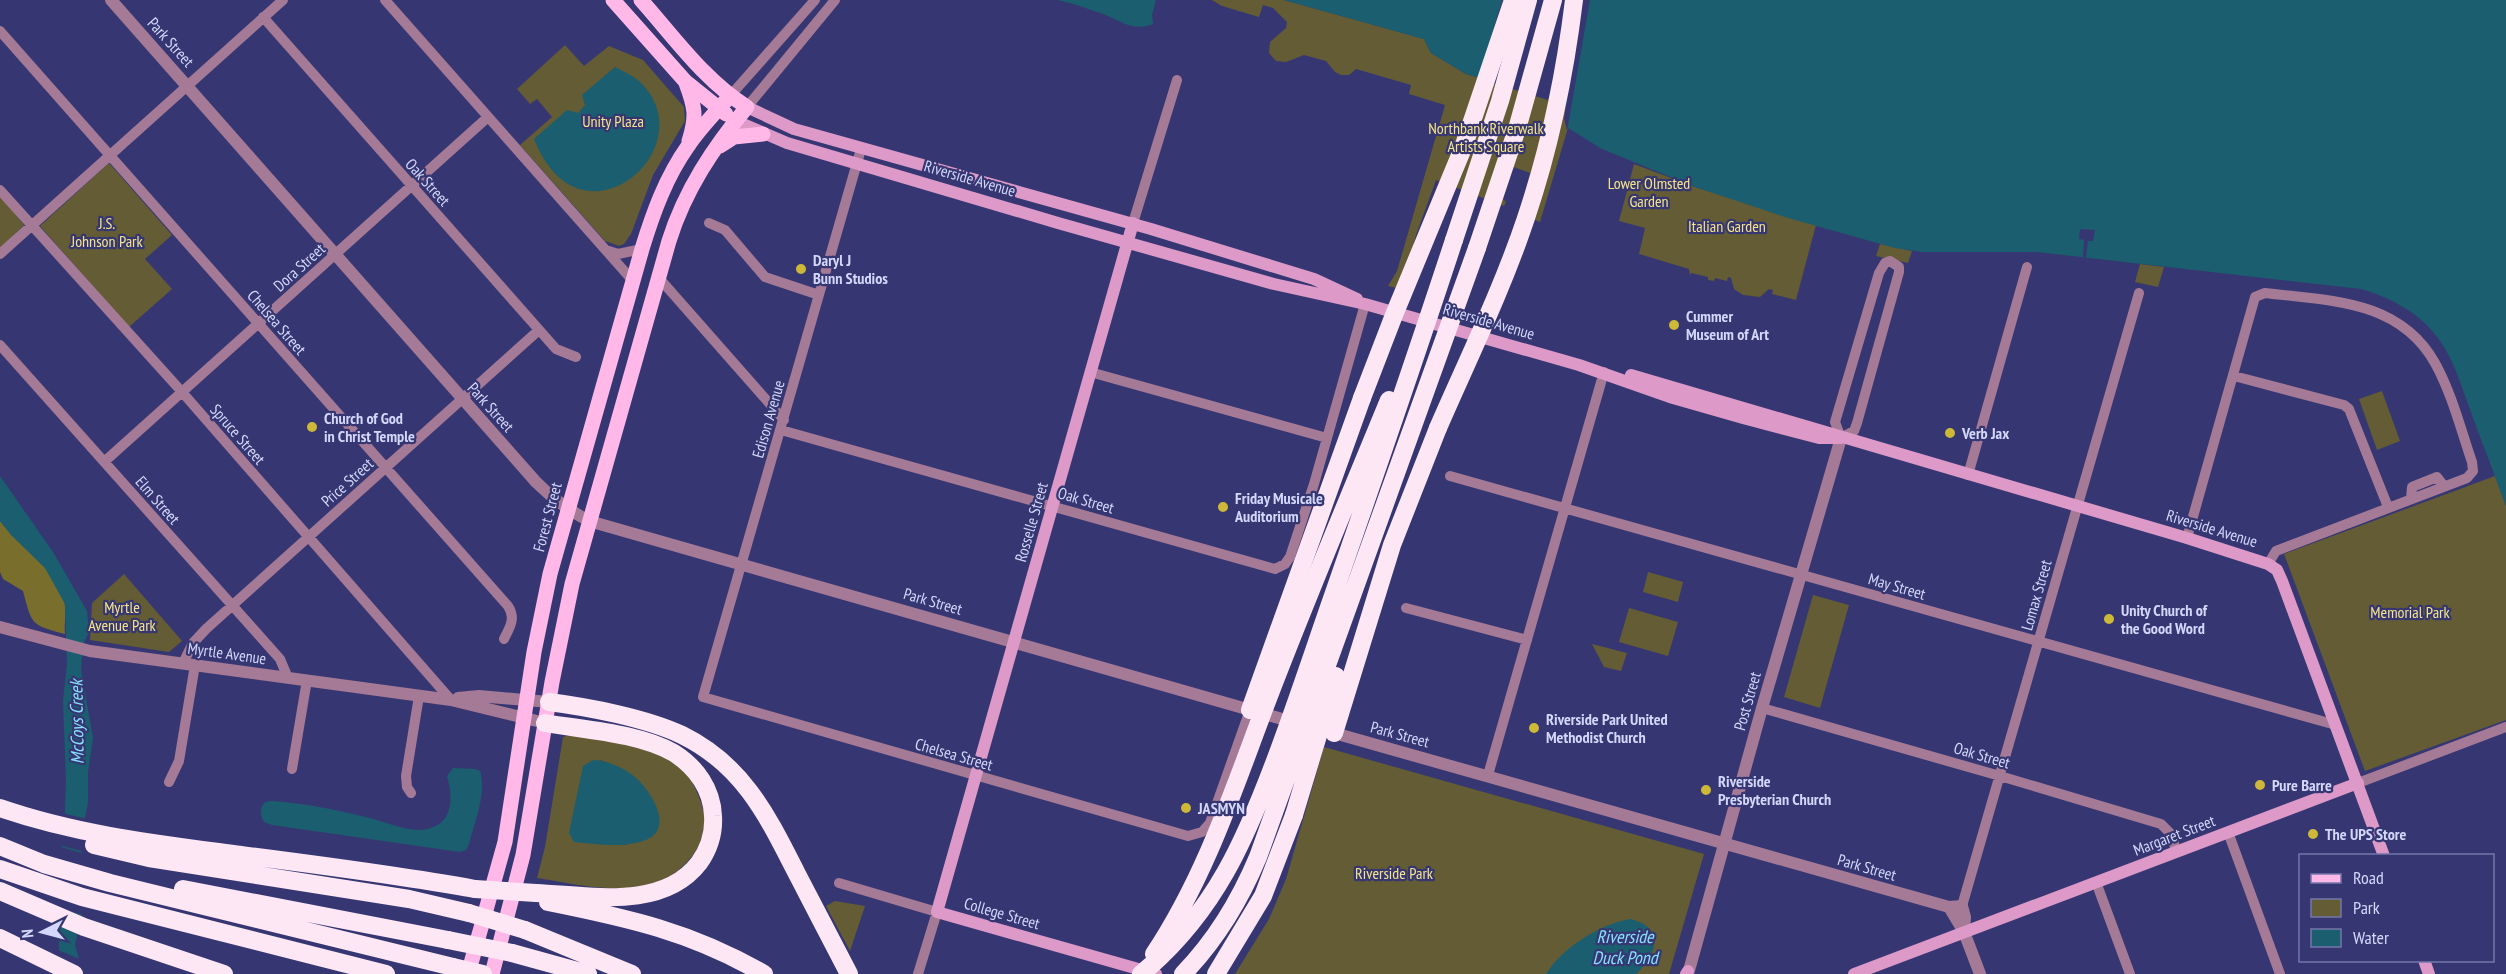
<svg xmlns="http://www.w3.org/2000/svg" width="2506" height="974" font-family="'PT Sans Narrow',sans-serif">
<rect width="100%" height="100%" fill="#363772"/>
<path fill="#635c34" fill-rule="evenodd" d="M 1212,0 L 1284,0 L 1424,39 L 1431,53 L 1466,74 L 1565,102 L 1568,128 L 1540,222 L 1520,214 L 1530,173 L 1505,164 L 1499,195 L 1506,202 L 1504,206 L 1436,180 L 1416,235 L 1401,289 L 1388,286 L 1397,271 L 1445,105 L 1409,94 L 1411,85 L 1356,69 L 1349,75 L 1341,75 L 1335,72 L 1326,61 L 1304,55 L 1286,62 L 1276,61 L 1269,53 L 1270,42 L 1286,28 L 1287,22 L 1273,8 L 1263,5 L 1259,17 L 1222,6 Z
M 565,45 L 584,66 L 609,46 L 643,60 L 684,107 L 685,121 L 653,175 L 631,234 L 624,244 L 619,246 L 605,241 L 520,145 L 552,117 L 537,99 L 530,104 L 517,89 Z
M 109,163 L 172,235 L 145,259 L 172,289 L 129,327 L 40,226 Z
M 1634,164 L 1695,187 L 1816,225 L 1796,300 L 1772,294 L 1773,290 L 1769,289 L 1760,297 L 1743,295 L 1734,289 L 1731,278 L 1728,277 L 1727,281 L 1715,278 L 1714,281 L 1708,280 L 1708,277 L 1691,273 L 1690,276 L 1689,269 L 1639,254 L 1645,228 L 1619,221 Z
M 0,195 L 24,225 L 0,249 Z
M 1880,244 L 1912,251 L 1908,263 L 1876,256 Z
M 2140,264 L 2164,267 L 2158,287 L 2135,282 Z
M 2382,391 L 2400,441 L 2377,450 L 2359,399 Z
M 2495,476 L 2506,506 L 2506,720 L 2365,771 L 2284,554 Z
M 1648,572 L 1683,582 L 1678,602 L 1643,592 Z
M 124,574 L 182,641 L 169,652 L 90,640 L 92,603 Z
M 1813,595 L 1849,605 L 1820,708 L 1784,697 Z
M 1629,608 L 1678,622 L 1668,656 L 1619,642 Z
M 1592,644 L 1627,653 L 1621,671 L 1604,667 Z
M 573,734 L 641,747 L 686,768 C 692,784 703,800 704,816 C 705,831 700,848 690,859 C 651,904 588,886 537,878 L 545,847 L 563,737 ZM 600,760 C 649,779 643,786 655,833 L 648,838 L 624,845 Z
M 1324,747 L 1704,854 L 1669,974 L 1235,974 L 1269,919 L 1286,879 Z
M 835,901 L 865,906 L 850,951 L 826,906 Z"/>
<path fill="#7a6e2c" d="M 0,521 C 20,547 55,568 64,601 C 67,612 64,623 65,634 C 31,625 32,625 23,591 L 3,579 L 0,572 Z"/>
<path fill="#1b5e6f" d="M 1057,0 L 1156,0 L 1152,15 L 1153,24 C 1132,32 1122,21 1103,14 C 1088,9 1073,3 1057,0 Z
M 1284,0 L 2506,0 L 2506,506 C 2494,473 2481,440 2469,407 C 2460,382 2452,354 2434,333 C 2415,310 2388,297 2361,289 L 2037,252 L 1922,252 L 1895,248 L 1788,218 L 1695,187 L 1602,149 L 1568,128 L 1565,102 L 1466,74 L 1431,53 L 1424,39 Z
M 615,67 C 624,72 635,76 642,84 C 705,149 580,256 534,139 L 567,110 L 578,113 L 585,105 L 582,95 Z
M 0,476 L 53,552 L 87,611 L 89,632 L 83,644 L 81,670 L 93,738 L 88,772 L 88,803 L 81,836 L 83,908 L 75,945 L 83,974 L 59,957 L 59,853 L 64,840 L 66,780 L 63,701 L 67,664 L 65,604 L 45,568 L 11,535 L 0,521 Z
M 593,760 C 606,760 625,768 635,777 C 650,790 674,826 648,839 C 626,849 597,844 574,842 L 569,833 L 583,766 Z
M 453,768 L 475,769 L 480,771 C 487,794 474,823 469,844 L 466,850 L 460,852 L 272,825 L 264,822 C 260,816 259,806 266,802 C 271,800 279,802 284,802 C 313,805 342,811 370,818 C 389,823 409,833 428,829 C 454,823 453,796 447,776 Z
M 1630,919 C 1666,927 1657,955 1636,974 L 1546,974 C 1562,948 1600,924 1630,919 Z"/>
<path fill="#363772" d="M 1502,0 L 1590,0 L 1567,131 L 1564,118 L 1576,50 L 1558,62 L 1548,100 L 1479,79 Z
M 2080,229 L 2095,230 L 2093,241 L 2088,241 L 2086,257 L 2083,257 L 2084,240 L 2079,239 Z
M 62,813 L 87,819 L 84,836 L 85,852 L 59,845 Z
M 58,846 L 85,854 L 88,889 L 84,915 L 57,908 L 55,865 Z
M 56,949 L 82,960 L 86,974 L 55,974 Z"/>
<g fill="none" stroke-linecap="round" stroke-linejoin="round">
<path stroke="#a57a96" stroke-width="10" d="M 385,0 L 633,281
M 263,17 L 556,349 L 576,357
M 0,31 L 508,606 C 516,618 510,627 504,639
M 730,96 L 815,0
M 747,107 L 835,0
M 861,149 L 703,697 L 1188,836 L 1202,832 L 1210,823 L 1250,710
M 0,190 L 182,392 L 451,700
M 709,223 L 725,230 L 765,277 L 819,295
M 1133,223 L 1177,80
M 606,250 L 618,254 L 642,249
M 0,254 L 283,0
M 1890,261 L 1899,267 L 1899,272 L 1857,423 L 1854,431 L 1841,438 L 1835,422 L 1879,273 L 1885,263 Z
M 659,278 L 784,420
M 0,345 L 280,659 L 288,678
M 1090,372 L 1327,438
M 2234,376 L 2344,405 L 2349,409 L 2388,507
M 781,430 L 1275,569 L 1285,564 L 1290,557 L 1314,484 L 1365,304
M 104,462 L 488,117
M 1968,475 L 2027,267
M 1450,476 L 2336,725
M 2411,499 L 2412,487 L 2437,477 L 2444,486
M 2187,538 L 2255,297 L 2265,293 C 2329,301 2399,299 2435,363 C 2452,394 2461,430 2472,462 L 2473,471 L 2467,478 L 2276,551 L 2268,564
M 1406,608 L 1527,640
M 183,663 L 193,643 L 206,629 L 539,330
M 1762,708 L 2000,776 L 2161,824 L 2172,835 L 2176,852
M 292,769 L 307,680
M 1488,775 L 1604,372
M 169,782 L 179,761 L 195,665
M 2358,783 L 2506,727
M 411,793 L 407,787 L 406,776 L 419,696
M 2228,832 L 2280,974
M 2096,882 L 2130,974
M 839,883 L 937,912 L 918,974
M 1962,906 L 2139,293"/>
<path stroke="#a57a96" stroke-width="12" d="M 111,0 L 536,482 C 553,499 568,510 589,521 L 1296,723
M 0,627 L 90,651 L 451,700 L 545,723
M 458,698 L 479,696 L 549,702
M 1327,731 L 1949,907 L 1962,906 L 1965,917 L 1964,932
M 1949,907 L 1964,932 L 1980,974
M 1688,974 L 1762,708 L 1841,438"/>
<path stroke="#dd99c7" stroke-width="12" d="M 747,107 L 794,129 L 1151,229 L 1314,279 L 1357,299
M 736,121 L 787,143 L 1058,223 L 1274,284 L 1365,304 L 1579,365 L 1673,398 L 1743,418 L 1819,438 L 1841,438
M 1133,223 L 937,912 L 1156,974
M 1631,375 L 2187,538 L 2268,564 L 2277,570 L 2282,581 L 2384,856
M 2424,960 L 2429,974
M 1686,974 L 1688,971
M 1854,974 L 2358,783"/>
<path stroke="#ffb8e7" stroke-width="15" d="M 613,0 L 685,81 L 726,114
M 686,83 C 695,107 697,116 689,141
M 720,146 L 734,137 L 763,134
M 468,974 L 505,842 L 534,652 L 550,574 L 642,249 C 653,213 666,177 688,146 C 700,128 716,112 730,96
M 492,974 L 523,855 L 552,682 L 572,584 L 669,241 C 685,190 713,148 747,107 C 704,80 674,37 641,0"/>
<path stroke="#fde7f5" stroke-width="18" d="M 1454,240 L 1500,101 L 1528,0
M 1477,248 L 1517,129 L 1553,0
M 549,702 C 588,707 646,718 682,735 C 743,765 767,815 796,872 C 814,906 831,940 849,974
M 1250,710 L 1362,398
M 1334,733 L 1392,545 L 1438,428
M 0,808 C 78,835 159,844 241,855 C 319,865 398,875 475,889
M 94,845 L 149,858 L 409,899 L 469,913
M 0,846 L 44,864 L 110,883 L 453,967
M 0,869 L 82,897 L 386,974
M 183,889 L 448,940
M 0,891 L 84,927 L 224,974
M 536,893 C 588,895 662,911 699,863 C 709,849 714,832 713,816 C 712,789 696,767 674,753 C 639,733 585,730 545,723
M 548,902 C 628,918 692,932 764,974
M 525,930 L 632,974
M 0,938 L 74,974
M 512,953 L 588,974
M 1216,974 L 1263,896 L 1294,815"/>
<path stroke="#fde7f5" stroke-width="18" d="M 1362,398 L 1394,315 L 1463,148 L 1513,0
M 1438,428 C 1468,359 1502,290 1526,218 C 1550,147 1565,74 1574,0
M 1294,815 L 1336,676
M 475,889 L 536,893
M 469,913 L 525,930
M 448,940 L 512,953
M 1154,954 C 1207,874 1235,785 1269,696 C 1307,597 1348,499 1389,400
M 453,967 L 483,974
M 1141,974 C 1215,913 1247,837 1279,750 C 1299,696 1317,641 1336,587 C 1376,472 1416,356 1454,240
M 1183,974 C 1216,940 1240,900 1258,857 L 1477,248"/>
</g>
<g fill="#ceb837" stroke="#363772" stroke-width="2">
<circle cx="801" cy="269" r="6"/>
<circle cx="1674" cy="325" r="6"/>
<circle cx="312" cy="427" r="6"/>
<circle cx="1950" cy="433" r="6"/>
<circle cx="1223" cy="507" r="6"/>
<circle cx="2109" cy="619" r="6"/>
<circle cx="1534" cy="728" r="6"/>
<circle cx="2260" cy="785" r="6"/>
<circle cx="1706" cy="790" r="6"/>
<circle cx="1186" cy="808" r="6"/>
<circle cx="2313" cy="834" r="6"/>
</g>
<g text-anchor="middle" stroke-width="4.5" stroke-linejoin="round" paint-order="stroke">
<g font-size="16" fill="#d2d7fb" stroke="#363772">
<text transform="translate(171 42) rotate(48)" y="6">Park Street</text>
<text transform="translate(970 178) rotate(16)" y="6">Riverside Avenue</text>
<text transform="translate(428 182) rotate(48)" y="6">Oak Street</text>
<text transform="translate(299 267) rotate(-42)" y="6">Dora Street</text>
<text transform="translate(1489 321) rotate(16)" y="6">Riverside Avenue</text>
<text transform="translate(277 322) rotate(49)" y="6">Chelsea Street</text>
<text transform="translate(491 407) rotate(48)" y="6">Park Street</text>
<text transform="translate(768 419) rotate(-74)" y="6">Edison Avenue</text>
<text transform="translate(238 434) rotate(49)" y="6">Spruce Street</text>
<text transform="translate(347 482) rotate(-42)" y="6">Price Street</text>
<text transform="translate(158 500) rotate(49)" y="6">Elm Street</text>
<text transform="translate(1086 500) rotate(16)" y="6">Oak Street</text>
<text transform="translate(547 517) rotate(-75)" y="6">Forest Street</text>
<text transform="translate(1031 522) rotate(-74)" y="6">Rosselle Street</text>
<text transform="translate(2212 528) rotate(17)" y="6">Riverside Avenue</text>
<text transform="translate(1897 586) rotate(16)" y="6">May Street</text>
<text transform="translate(2036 595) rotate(-74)" y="6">Lomax Street</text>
<text transform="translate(933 601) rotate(16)" y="6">Park Street</text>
<text transform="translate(227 653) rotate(8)" y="6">Myrtle Avenue</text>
<text transform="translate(1747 701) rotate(-74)" y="6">Post Street</text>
<text transform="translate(1400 734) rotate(15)" y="6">Park Street</text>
<text transform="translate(954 754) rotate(16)" y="6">Chelsea Street</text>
<text transform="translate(1982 755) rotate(16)" y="6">Oak Street</text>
<text transform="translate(2174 835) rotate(-21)" y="6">Margaret Street</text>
<text transform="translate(1867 867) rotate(16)" y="6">Park Street</text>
<text transform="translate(1002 913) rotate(16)" y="6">College Street</text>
</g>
<g font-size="16" fill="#f6e586" stroke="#363772">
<text x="613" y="127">Unity Plaza</text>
<text x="1486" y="134">Northbank Riverwalk<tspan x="1486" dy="18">Artists Square</tspan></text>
<text x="1649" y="189">Lower Olmsted<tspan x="1649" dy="18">Garden</tspan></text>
<text x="107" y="229">J.S.<tspan x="107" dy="18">Johnson Park</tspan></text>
<text x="1727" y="232">Italian Garden</text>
<text x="122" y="613">Myrtle<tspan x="122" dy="18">Avenue Park</tspan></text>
<text x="2410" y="618">Memorial Park</text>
<text x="1394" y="879">Riverside Park</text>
</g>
<g font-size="16" font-weight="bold" fill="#d2d7fb" stroke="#363772" text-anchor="start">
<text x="813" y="266">Daryl J<tspan x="813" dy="18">Bunn Studios</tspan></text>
<text x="1686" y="322">Cummer<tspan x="1686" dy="18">Museum of Art</tspan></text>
<text x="324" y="424">Church of God<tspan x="324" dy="18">in Christ Temple</tspan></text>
<text x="1962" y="439">Verb Jax</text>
<text x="1235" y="504">Friday Musicale<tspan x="1235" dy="18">Auditorium</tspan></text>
<text x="2121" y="616">Unity Church of<tspan x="2121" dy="18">the Good Word</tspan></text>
<text x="1546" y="725">Riverside Park United<tspan x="1546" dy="18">Methodist Church</tspan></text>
<text x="1718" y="787">Riverside<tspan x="1718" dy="18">Presbyterian Church</tspan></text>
<text x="2272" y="791">Pure Barre</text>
<text x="1198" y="814">JASMYN</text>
<text x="2325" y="840">The UPS Store</text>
</g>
<g font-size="18" font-style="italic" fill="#86e0fc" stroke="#363772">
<text transform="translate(77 722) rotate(-91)" y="6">McCoys Creek</text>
<text x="1625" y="943">Riverside<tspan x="1625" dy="21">Duck Pond</tspan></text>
</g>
</g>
<rect x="2299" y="854" width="195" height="108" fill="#363772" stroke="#7477a9" stroke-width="1.5"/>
<rect x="2311" y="874" width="30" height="9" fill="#ffb8e7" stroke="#7477a9" stroke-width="1.5"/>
<text x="2353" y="884" font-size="18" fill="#d2d7fb">Road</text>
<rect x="2311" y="899" width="30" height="18" fill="#635c34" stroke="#7477a9" stroke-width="1.5"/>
<text x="2353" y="914" font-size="18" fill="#d2d7fb">Park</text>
<rect x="2311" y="929" width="30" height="18" fill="#1b5e6f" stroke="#7477a9" stroke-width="1.5"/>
<text x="2353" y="944" font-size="18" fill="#d2d7fb">Water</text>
<g transform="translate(42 932) rotate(264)" stroke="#363772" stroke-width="4.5" paint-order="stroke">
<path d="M0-4.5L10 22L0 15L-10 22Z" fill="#d2d7fb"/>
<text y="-9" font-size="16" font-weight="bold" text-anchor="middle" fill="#d2d7fb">N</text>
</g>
</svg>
